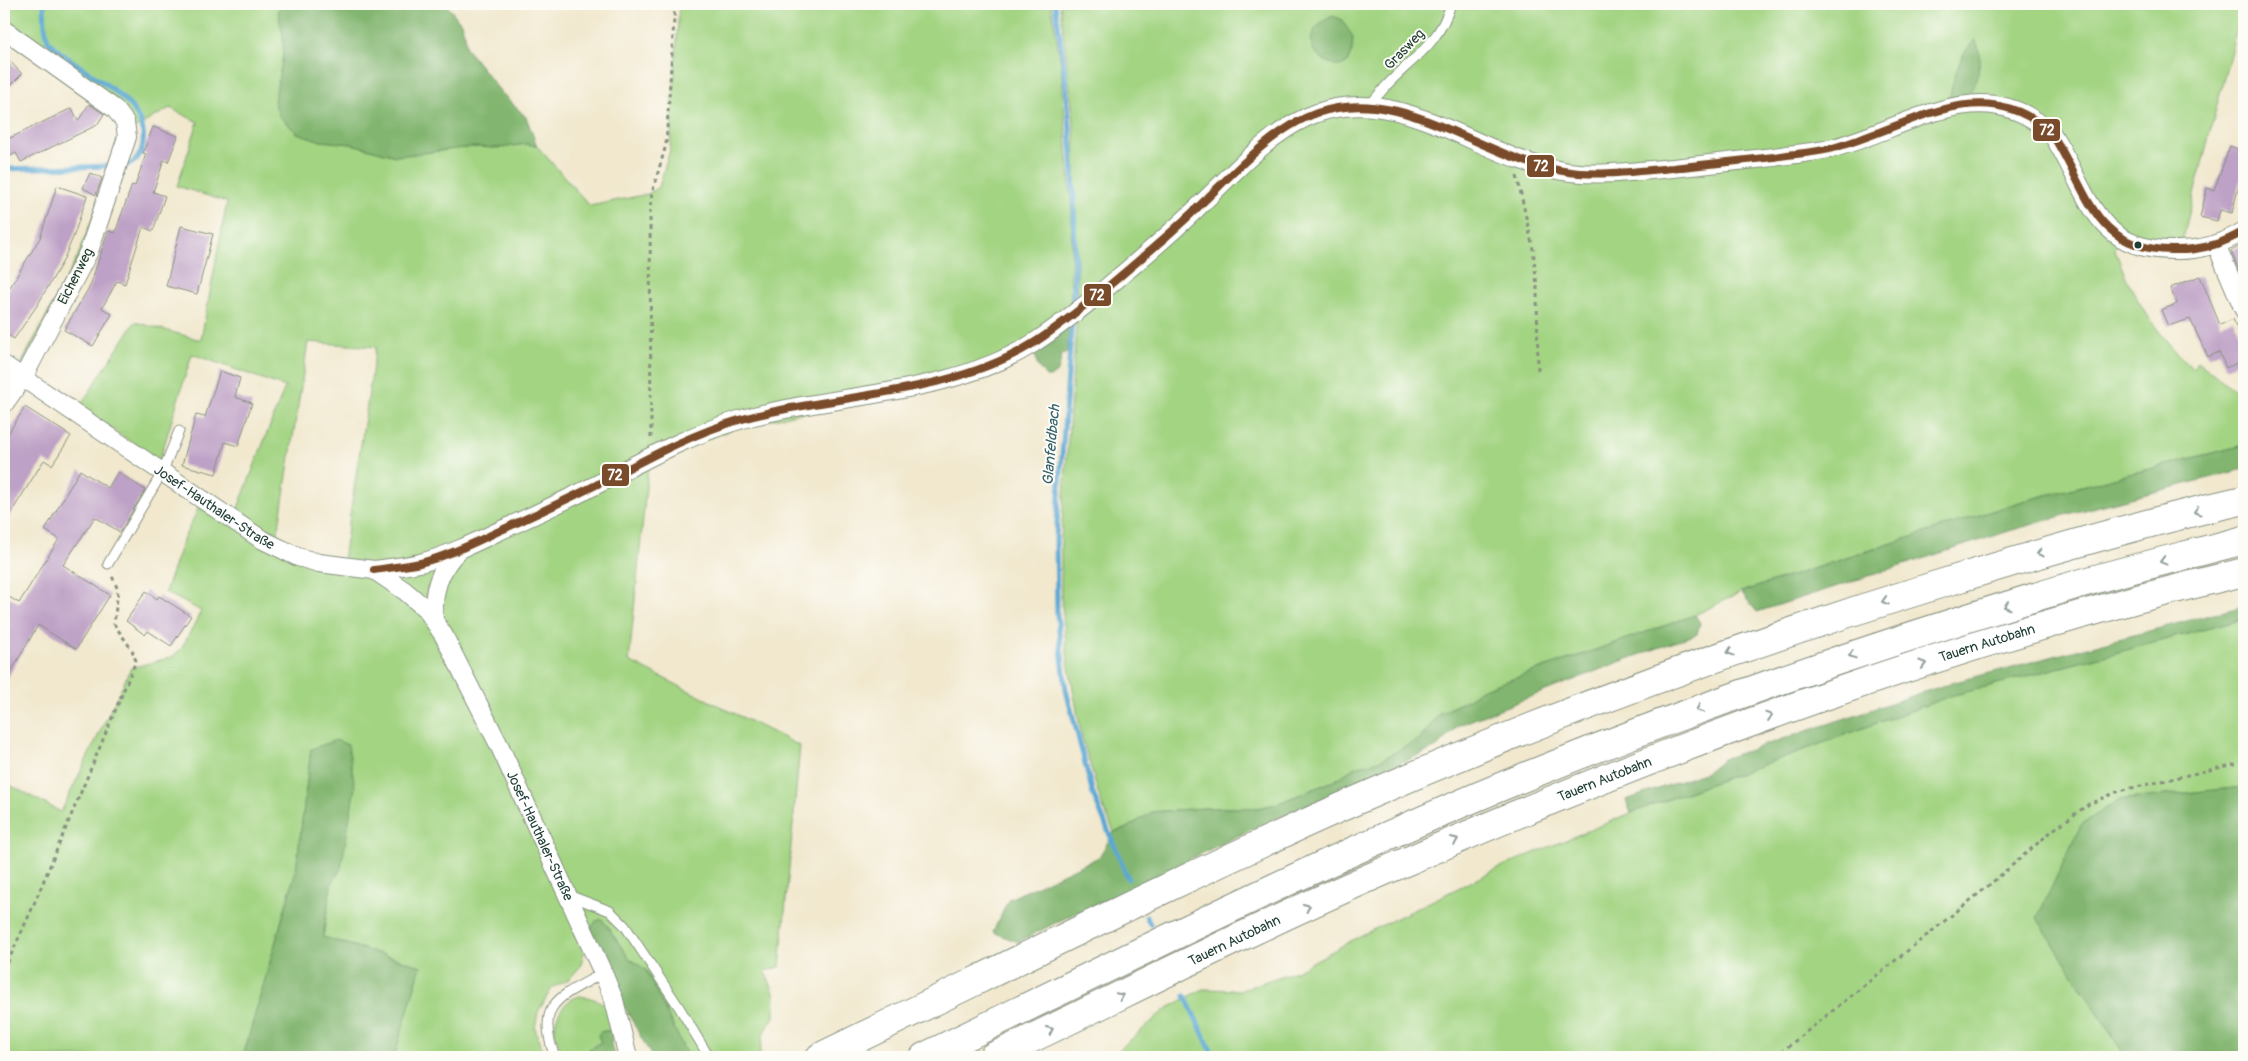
<svg xmlns="http://www.w3.org/2000/svg" width="2248" height="1061" font-family="Pangolin,sans-serif">
<rect width="100%" height="100%" fill="#fdfcf7"/>
<filter id="ink" filterUnits="userSpaceOnUse"><feTurbulence type="fractalNoise" baseFrequency=".02" numOctaves="2"/><feDisplacementMap in="SourceGraphic" scale="10" xChannelSelector="R" yChannelSelector="G"/><feConvolveMatrix kernelMatrix="1 2 1 2 8 2 1 2 1" color-interpolation-filters="sRGB"/></filter>
<filter id="wash" filterUnits="userSpaceOnUse"><feTurbulence type="fractalNoise" baseFrequency=".0096" numOctaves="4" result="noise"/><feDisplacementMap in="SourceGraphic" scale="20" xChannelSelector="R" yChannelSelector="G"/><feGaussianBlur stdDeviation="1.12" result="paint"/><feColorMatrix in="noise" values="0 0 0 0 0 0 0 0 0 0 0 0 0 0 0 0 0 1.4 0 .05"/><feComposite in="paint" operator="in"/></filter>
<g filter="url(#wash)">
<rect width="100%" height="100%" fill="#f1e8ce"/>
<path fill="#a3d482" stroke="#61885b" fill-rule="evenodd" d="M 4,4 L 280,4 C 277,15 282,24 283,35 C 285,52 281,67 278,83 L 321,141 L 352,144 L 396,156 L 473,147 L 498,148 L 526,144 L 537,146 L 590,206 L 648,194 L 659,187 L 670,150 L 679,4 L 1051,4 L 1061,65 L 1072,215 L 1070,324 L 1033,354 L 989,374 L 812,410 L 733,429 L 683,449 L 648,467 L 629,661 L 800,746 L 780,967 L 765,971 L 775,995 L 774,1017 L 764,1032 L 759,1057 L 688,1057 L 646,970 L 629,958 L 617,943 L 608,926 L 591,928 L 580,967 L 568,980 L 552,988 L 538,1012 L 535,1028 L 544,1057 L 394,1057 L 421,966 L 323,937 L 331,885 L 341,868 L 311,749 L 296,870 L 243,1057 L 4,1057 L 4,782 L 61,812 L 131,668 L 172,657 L 182,648 L 201,611 L 165,592 L 184,538 L 206,492 L 236,513 L 285,387 L 192,354 L 159,462 L 80,406 L 135,322 L 201,340 L 227,202 L 177,186 L 198,122 L 170,108 L 135,128 L 80,257 L 12,384 L 11,383 L 78,256 L 128,125 L 4,19 ZM 308,342 L 376,347 L 343,560 C 320,556 299,550 277,539 Z
M 1060,4 L 2243,4 L 2181,245 L 2158,244 L 2122,231 L 2115,249 C 2130,295 2158,336 2193,369 L 2197,361 L 2244,397 L 2244,445 L 2023,501 L 1741,592 L 1695,615 L 1481,690 L 1469,699 L 1439,714 L 1421,738 L 1379,761 L 1355,767 L 1336,780 L 1276,804 L 1258,808 L 1204,808 L 1152,812 L 1125,829 L 1114,832 L 1101,802 L 1082,737 L 1068,662 L 1061,597 L 1061,539 L 1078,301 L 1074,123 Z
M 2244,619 L 2244,787 L 2118,800 L 2081,825 L 2038,918 L 2122,1051 L 2128,1057 L 1111,1057 L 1166,1009 L 1203,989 L 1240,990 L 1296,971 L 1360,936 L 1505,865 L 1631,813 L 1951,696 Z
M 580,996 C 605,1000 610,1005 612,1031 L 605,1031 L 601,1042 L 589,1049 L 587,1057 L 565,1057 C 561,1049 556,1041 555,1031 C 554,1016 565,999 580,996 Z"/>
<path fill="#82b670" stroke="#507a52" d="M 280,4 L 446,4 L 461,23 L 465,35 L 466,48 L 500,91 L 526,117 L 537,146 L 526,144 L 498,148 L 473,147 L 396,156 L 352,144 L 321,141 L 297,133 L 279,116 L 274,101 L 283,56 L 283,36 L 278,11 Z
M 1333,16 L 1341,19 L 1353,37 L 1352,51 L 1347,63 L 1339,66 C 1306,59 1301,30 1333,16 Z
M 1975,40 C 1984,53 1979,88 1964,97 C 1960,99 1953,100 1949,101 C 1953,80 1959,54 1975,40 Z
M 1070,324 L 1067,353 L 1062,355 L 1058,371 L 1050,377 L 1046,377 L 1037,365 L 1036,357 L 1033,354 Z
M 2244,445 L 2244,469 L 2072,513 L 2009,531 L 1757,612 L 1741,592 L 2023,501 Z
M 2244,606 L 2244,619 L 1951,696 L 1631,813 L 1626,800 L 1707,772 L 1723,759 L 1948,684 Z
M 1695,615 L 1700,623 L 1697,634 L 1619,662 L 1459,725 L 1437,747 L 1244,833 L 1177,865 L 1158,878 L 1071,915 L 1018,942 L 993,932 L 1009,899 L 1099,857 L 1114,832 L 1125,829 L 1152,812 L 1204,808 L 1258,808 L 1276,804 L 1336,780 L 1355,767 L 1379,761 L 1421,738 L 1439,714 L 1469,699 L 1481,690 Z
M 336,740 L 348,745 L 355,787 L 341,868 L 331,885 L 323,937 L 421,966 L 394,1057 L 243,1057 L 296,870 L 311,749 Z
M 2244,787 L 2244,1057 L 2128,1057 L 2122,1051 L 2037,918 L 2081,825 L 2118,800 Z
M 602,919 L 629,958 L 646,970 L 688,1057 L 652,1057 L 624,1006 L 614,977 L 604,959 L 591,928 L 596,921 Z
M 605,1031 L 612,1031 L 611,1045 L 616,1057 L 587,1057 L 589,1049 L 601,1042 L 598,1036 L 600,1032 Z"/>
<g fill="none" stroke-linecap="round" stroke-linejoin="round">
<path stroke="#5ba8d4" stroke-width="5" d="M 44,4 L 45,27 L 48,41 C 75,72 159,100 141,151 C 137,161 132,165 122,166
M 1055,4 C 1071,104 1078,207 1073,308
M 4,169 L 113,166
M 1072,321 L 1056,537 L 1057,614 L 1066,690 L 1093,794 L 1128,879
M 1146,916 L 1150,924
M 1185,996 L 1214,1057"/>
</g>
<g id="blocks">
<path fill="#bea1c6" d="M 4,55 L 22,74 L 4,92 Z
M 89,104 L 104,114 L 97,125 L 21,162 L 16,153 L 4,160 L 4,141 L 72,108 L 78,121 Z
M 153,127 L 178,136 L 168,162 L 164,160 L 153,192 L 165,196 L 153,231 L 143,227 L 125,284 L 117,281 L 102,308 L 112,314 L 93,346 L 64,330 L 90,286 L 108,231 L 115,233 L 132,185 L 135,186 L 146,154 L 143,153 Z
M 2230,146 L 2244,151 L 2244,182 L 2240,181 L 2232,213 L 2220,210 L 2217,221 L 2200,217 L 2207,188 L 2214,190 Z
M 90,173 L 102,178 L 96,195 L 83,188 Z
M 57,186 L 87,196 L 74,235 L 63,261 L 38,304 L 14,339 L 4,332 L 4,297 L 40,238 Z
M 181,226 L 213,234 L 197,294 L 166,286 Z
M 2244,244 L 2244,283 L 2231,251 Z
M 2200,276 L 2220,325 L 2233,319 L 2240,336 L 2244,334 L 2244,360 L 2226,368 L 2219,352 L 2208,357 L 2190,319 L 2168,326 L 2161,310 L 2177,304 L 2170,288 Z
M 220,371 L 240,378 L 235,397 L 252,403 L 238,446 L 225,442 L 216,474 L 182,465 L 196,415 L 205,417 Z
M 25,407 L 71,436 L 52,465 L 44,460 L 4,524 L 4,440 Z
M 80,470 L 108,488 L 118,472 L 145,490 L 120,532 L 95,517 L 63,565 L 110,595 L 76,649 L 38,625 L 4,684 L 4,594 L 19,603 L 59,539 L 45,530 Z
M 146,591 L 157,599 L 159,596 L 191,616 L 171,646 L 148,631 L 145,635 L 126,621 Z"/>
</g>
</g>
<g filter="url(#ink)">
<use href="#blocks" fill-opacity="0" stroke="#889281" stroke-width="1"/>
<g fill="none" stroke-linecap="round" stroke-linejoin="round">
<g stroke="#889281" stroke-width="11">
<path id="lane" d="M 1368,107 C 1374,100 1380,93 1386,86 C 1413,57 1438,46 1451,4
M 108,564 L 162,473 L 179,431
M 568,895 L 610,911 L 625,926 L 679,1007 L 706,1052
M 555,1057 C 534,1002 561,997 603,973"/>
</g>
<g stroke="#889281" stroke-width="20">
<g id="street">
<path d="M 4,30 L 115,109 L 125,122 L 127,137 L 89,251 L 24,376 L 4,404"/>
<path d="M 2216,244 L 2244,310"/>
<path id="s1" d="M 4,365 L 261,539 L 298,557 L 319,563 L 374,570 L 405,591 L 427,610 L 444,636 L 500,747 L 603,973 L 614,1000 L 628,1057"/>
<path d="M 374,570 C 389,568 405,566 420,563 C 447,556 472,544 497,532 C 530,517 564,501 596,485 C 643,461 688,435 739,420 C 833,393 947,397 1032,344 C 1058,328 1081,308 1105,289 C 1136,263 1166,238 1195,210 C 1230,177 1271,129 1317,113 C 1403,83 1481,159 1563,171 C 1598,177 1638,171 1673,168 C 1707,164 1740,161 1774,157 C 1792,154 1811,153 1829,149 C 1904,131 1982,67 2052,134 C 2088,189 2092,250 2172,250 C 2197,251 2223,244 2244,231"/>
<path d="M 434,621 C 432,595 438,570 458,551"/>
</g>
</g>
<g stroke="#889281" stroke-width="30">
<g id="highway">
<path d="M 820,1057 C 998,971 1174,881 1355,801 C 1546,717 1741,645 1940,584 C 2040,553 2141,523 2244,500"/>
<path d="M 924,1057 C 1125,960 1325,858 1532,774 C 1706,703 1885,642 2065,588 C 2124,570 2185,556 2244,540"/>
<path id="s2" d="M 993,1057 C 1127,993 1259,925 1396,866 C 1670,746 1953,641 2244,572"/>
</g>
</g>
<path stroke="#889281" stroke-width="3" stroke-dasharray="4 4" stroke-linecap="butt" d="M 1517,176 L 1533,249 L 1537,287 L 1538,374
M 651,438 L 650,210 L 652,193 L 666,145 L 675,4
M 4,970 L 31,911 L 136,661 L 132,650 L 114,624 L 118,590 L 112,576
M 1775,1057 L 1987,887 L 2053,830 L 2089,804 L 2119,791 L 2244,762"/>
<use href="#lane" stroke="#fff" stroke-width="9"/>
<use href="#street" stroke="#fff" stroke-width="18"/>
<use href="#highway" stroke="#fff" stroke-width="28"/>
<g stroke="#fdfcf7" stroke-width="11">
<path id="bus-1" d="M 374,570 C 389,568 405,566 420,563 C 447,556 472,544 497,532 C 530,517 564,501 596,485 C 643,461 688,435 739,420 C 833,393 947,397 1032,344 C 1058,328 1081,308 1105,289 C 1136,263 1166,238 1195,210 C 1230,177 1271,129 1317,113 C 1403,83 1481,159 1563,171 C 1598,177 1638,171 1673,168 C 1707,164 1740,161 1774,157 C 1792,154 1811,153 1829,149 C 1904,131 1982,67 2052,134 C 2088,189 2092,250 2172,250 C 2197,251 2223,244 2244,231"/>
</g>
<use href="#bus-1" stroke="#7a4b2a" stroke-width="8"/>
</g>
<defs><path id="oneway-chevron" d="M-2-3.5L2.5 0L-2 3.5" fill="none" stroke-width="1.6" stroke-linecap="round" stroke-linejoin="round" transform="scale(1.25)"/></defs>
<g stroke="#8f9e9a">
<use href="#oneway-chevron" transform="translate(2197 511) rotate(165)"/>
<use href="#oneway-chevron" transform="translate(2040 553) rotate(163)"/>
<use href="#oneway-chevron" transform="translate(2163 561) rotate(165)"/>
<use href="#oneway-chevron" transform="translate(1885 601) rotate(163)"/>
<use href="#oneway-chevron" transform="translate(2007 606) rotate(163)"/>
<use href="#oneway-chevron" transform="translate(1730 652) rotate(161)"/>
<use href="#oneway-chevron" transform="translate(1852 655) rotate(161)"/>
<use href="#oneway-chevron" transform="translate(1923 664) rotate(-17)"/>
<use href="#oneway-chevron" transform="translate(1699 709) rotate(159)"/>
<use href="#oneway-chevron" transform="translate(1769 716) rotate(-19)"/>
<use href="#oneway-chevron" transform="translate(1455 840) rotate(-23)"/>
<use href="#oneway-chevron" transform="translate(1307 907) rotate(-25)"/>
<use href="#oneway-chevron" transform="translate(1120 996) rotate(-26)"/>
<use href="#oneway-chevron" transform="translate(1050 1030) rotate(-25)"/>
</g>
</g>
<circle fill="#1f3d34" stroke="#fdfcf7" stroke-width="2" cx="2138" cy="245" r="4.5"/>
<g text-anchor="middle" stroke-width="4" stroke-linejoin="round" paint-order="stroke">
<g font-size="14" fill="#1f3d34" stroke="#fdfcf7">
<text transform="translate(1404 49) rotate(-46)" y="5">Grasweg</text>
<text transform="translate(75 276) rotate(-63)" y="5">Eichenweg</text>
<text dy="5" stroke="none"><textPath href="#s1" startOffset="254">Josef-Hauthaler-Straße</textPath></text>
<text dy="5" stroke="none"><textPath href="#s2" startOffset="1078">Tauern Autobahn</textPath></text>
<text dy="5" stroke="none"><textPath href="#s2" startOffset="672">Tauern Autobahn</textPath></text>
<text dy="5" stroke="none"><textPath href="#s1" startOffset="748">Josef-Hauthaler-Straße</textPath></text>
<text dy="5" stroke="none"><textPath href="#s2" startOffset="268">Tauern Autobahn</textPath></text>
</g>
<g font-size="15" font-style="italic" fill="#34626c" stroke="#fdfcf7">
<text transform="translate(1051 445) rotate(-85)" y="5">Glanfeldbach</text>
</g>
</g>
<g stroke="#fdfcf7" stroke-width="2">
<rect x="2032" y="118" width="29" height="24" rx="5" fill="#7a4b2a"/>
<rect x="1526" y="154" width="29" height="24" rx="5" fill="#7a4b2a"/>
<rect x="1083" y="283" width="29" height="24" rx="5" fill="#7a4b2a"/>
<rect x="601" y="463" width="29" height="24" rx="5" fill="#7a4b2a"/>
</g>
<g font-size="14" text-anchor="middle" font-weight="bold" fill="#fff">
<text x="2047" y="135">72</text>
<text x="1541" y="171">72</text>
<text x="1097" y="300">72</text>
<text x="615" y="480">72</text>
</g>
<rect width="2248" height="1061" fill="none" stroke="#fdfcf7" stroke-width="20"/>
</svg>
